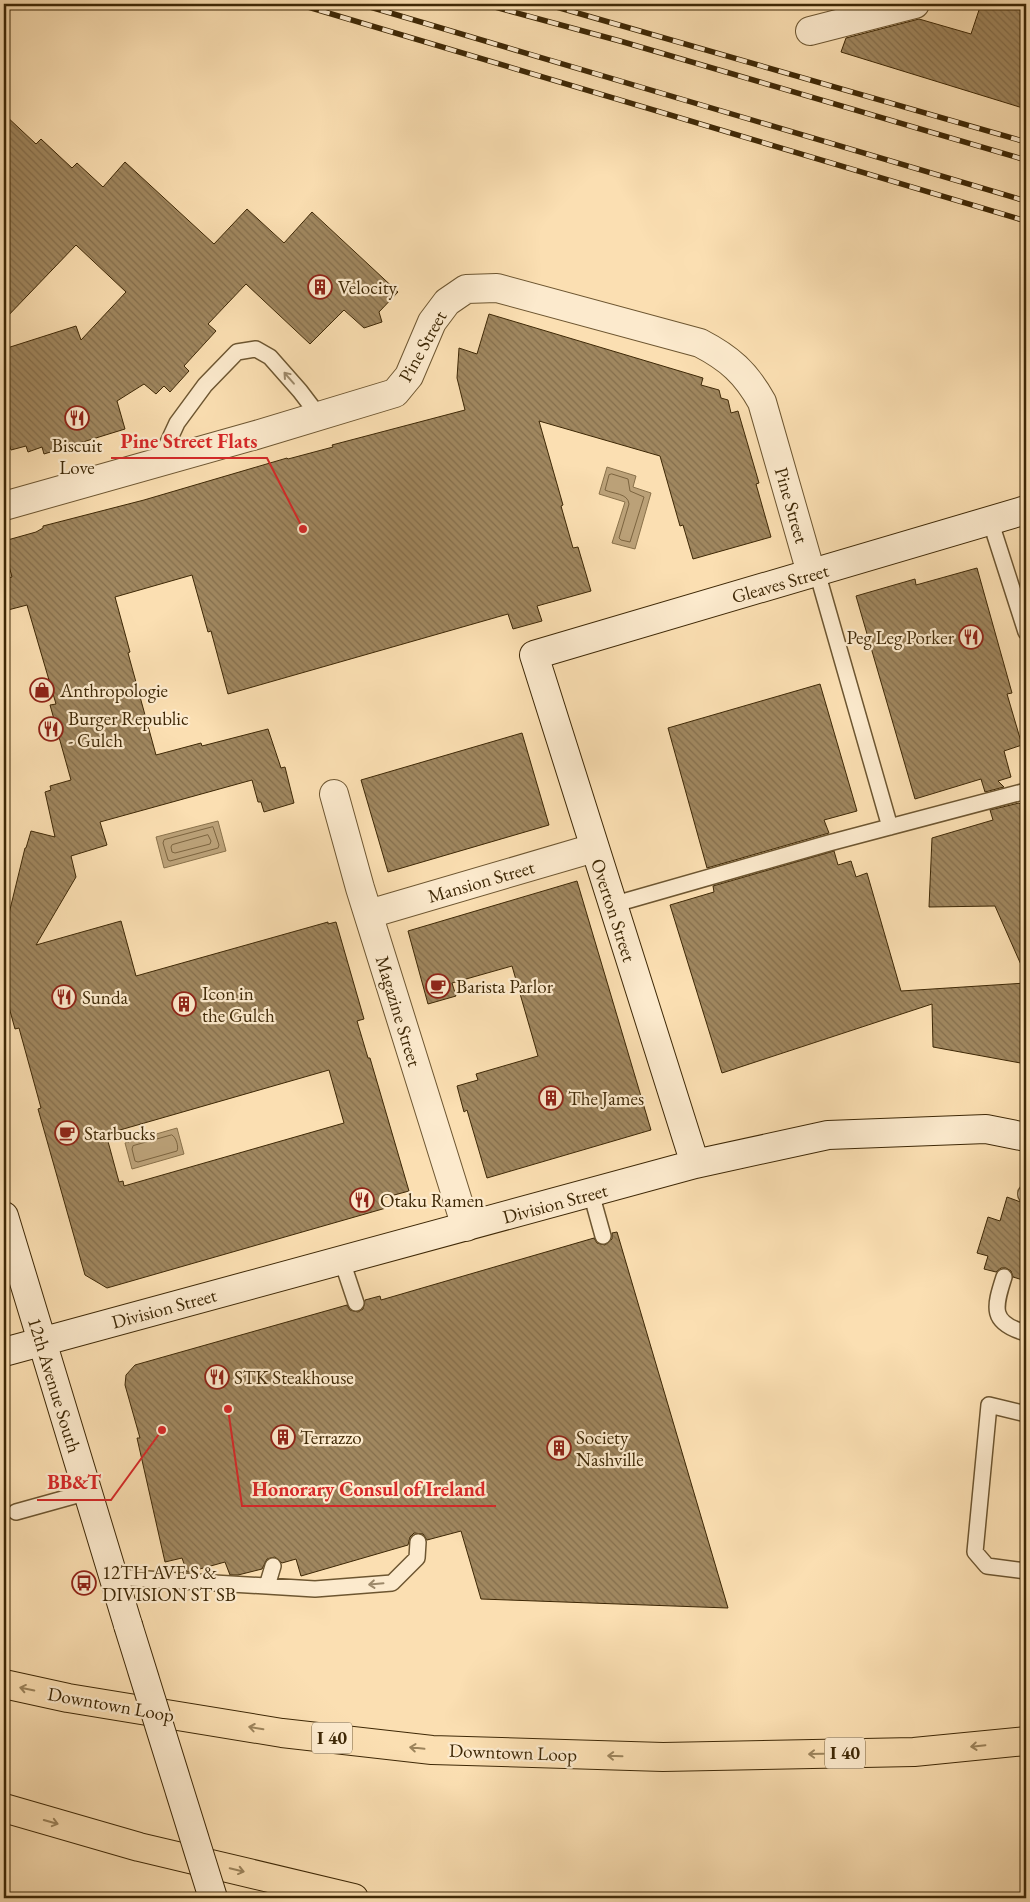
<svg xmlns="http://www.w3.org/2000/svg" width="1030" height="1902" font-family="'EB Garamond',serif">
<defs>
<pattern id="building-back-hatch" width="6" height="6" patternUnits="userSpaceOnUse" patternTransform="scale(1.25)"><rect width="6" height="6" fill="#a0875f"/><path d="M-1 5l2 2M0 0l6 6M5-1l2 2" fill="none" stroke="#846e4c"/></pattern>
</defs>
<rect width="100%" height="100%" fill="#fbdfb2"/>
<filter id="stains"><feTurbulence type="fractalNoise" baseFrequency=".004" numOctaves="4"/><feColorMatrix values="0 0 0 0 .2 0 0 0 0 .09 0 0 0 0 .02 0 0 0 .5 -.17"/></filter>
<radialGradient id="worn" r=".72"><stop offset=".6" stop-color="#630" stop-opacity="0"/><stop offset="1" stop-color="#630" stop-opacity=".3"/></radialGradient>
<path fill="#bba178" stroke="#89714a" d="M 607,467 L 636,476 L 633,487 L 651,493 L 635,549 L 612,543 L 625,502 L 599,494 Z
M 218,821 L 226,851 L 164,868 L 156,837 Z
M 177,1128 L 184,1154 L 132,1169 L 125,1143 Z"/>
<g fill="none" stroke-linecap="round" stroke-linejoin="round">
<path stroke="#7c643f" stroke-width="1" d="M 612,474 L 628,479 L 630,491 L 644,497 L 630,542 L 621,540 L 619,538 L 629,504 C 628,493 613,494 605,490 L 609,475 Z
M 213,827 L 219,845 L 218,848 L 170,861 L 168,860 L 163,843 L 164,840 Z
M 208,835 L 211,841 L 210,844 L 175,853 L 172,852 L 171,847 L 172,845 Z
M 172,1135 C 176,1137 179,1147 177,1151 L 138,1162 L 135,1161 L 132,1149 L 133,1146 Z"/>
</g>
<path fill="url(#building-back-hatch)" stroke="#3e2806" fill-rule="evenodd" d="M 981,4 L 1003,4 L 1026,11 L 1026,109 L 841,52 L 846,38 L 919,19 L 971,34 Z
M 4,114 L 36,144 L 41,139 L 72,168 L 77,163 L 103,187 L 125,162 L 214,244 L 247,209 L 284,243 L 312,212 L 398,292 L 379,312 L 382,322 L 364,328 L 344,310 L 310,344 L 246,284 L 208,324 L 216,331 L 184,366 L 189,371 L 170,392 L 164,386 L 156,394 L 144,384 L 117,401 L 125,429 L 44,454 L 42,447 L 28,452 L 26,446 L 11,450 L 4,428 L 4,349 L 76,326 L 81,340 L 126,292 L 76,245 L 4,320 Z
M 489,314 L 703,378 L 701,385 L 719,390 L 721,398 L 728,400 L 731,413 L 738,411 L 759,483 L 756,484 L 771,537 L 693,559 L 683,525 L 680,526 L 660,456 L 539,421 L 563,505 L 561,506 L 573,548 L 578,547 L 591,591 L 537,606 L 542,621 L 513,629 L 508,614 L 228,694 L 211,631 L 208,632 L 192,575 L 115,597 L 130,652 L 128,653 L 156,755 L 201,743 L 202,746 L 268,729 L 281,768 L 285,767 L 294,803 L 264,812 L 261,802 L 258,802 L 252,780 L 100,822 L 107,845 L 71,856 L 76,877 L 36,945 L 121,921 L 136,976 L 328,922 L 328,924 L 336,922 L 364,1019 L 357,1021 L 368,1058 L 370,1058 L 409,1191 L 383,1198 L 386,1208 L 107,1288 L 85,1275 L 38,1109 L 41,1108 L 19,1028 L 15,1029 L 4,989 L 4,934 L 25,848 L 26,848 L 31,831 L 55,837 L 45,792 L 51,790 L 50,786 L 71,780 L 50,705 L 56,704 L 27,605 L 8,610 L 4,594 L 4,579 L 12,577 L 4,548 L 4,541 L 36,532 L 43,528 L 43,526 L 144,500 L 287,458 L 288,459 L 333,447 L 332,445 L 465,410 L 457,378 L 459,348 L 477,354 ZM 329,1070 L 344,1123 L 124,1186 L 123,1181 L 119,1182 L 106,1134 Z
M 977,568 L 1012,693 L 1007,694 L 1022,745 L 1004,751 L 1011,777 L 998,781 L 1004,787 L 985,792 L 981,779 L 915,799 L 856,596 L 915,579 L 916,585 Z
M 820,684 L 857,811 L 824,820 L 829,833 L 707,868 L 668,728 Z
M 522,733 L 549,825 L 388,872 L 361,780 Z
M 1019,803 L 1026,810 L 1026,976 L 995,906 L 929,907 L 932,838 L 993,820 L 990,810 Z
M 834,851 L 838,865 L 851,861 L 856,877 L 867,873 L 901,991 L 1026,983 L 1026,1064 L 933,1047 L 932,1004 L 722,1073 L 670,905 L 714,892 L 713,886 Z
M 577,881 L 651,1130 L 487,1178 L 467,1110 L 464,1112 L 457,1086 L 478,1080 L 476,1074 L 538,1056 L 512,966 L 452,983 L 456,996 L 428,1004 L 408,931 Z
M 1007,1197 L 1026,1204 L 1026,1281 L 1013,1277 L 1011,1271 L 1006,1268 L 1001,1268 L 996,1272 L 984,1269 L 988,1256 L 977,1253 L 988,1217 L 1000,1221 Z
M 617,1232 L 728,1608 L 481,1599 L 461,1531 L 427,1540 L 423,1534 L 414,1533 L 410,1537 L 408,1545 L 301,1576 L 296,1559 L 282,1563 L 275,1557 L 267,1559 L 262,1569 L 238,1575 L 230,1575 L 225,1562 L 189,1572 L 187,1572 L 182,1558 L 165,1562 L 137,1438 L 140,1438 L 125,1385 L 126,1375 L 135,1365 L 347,1305 L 350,1310 L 358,1312 L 363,1309 L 365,1300 L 380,1296 L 381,1300 L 594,1238 L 597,1243 L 605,1245 L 612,1239 L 612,1233 Z"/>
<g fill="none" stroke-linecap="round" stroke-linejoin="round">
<g stroke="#6d5631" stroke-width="18">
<path id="lane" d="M 159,462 L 177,423 L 205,385 L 237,352 L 256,349 L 270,357 L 300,391 L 319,416
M 990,520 L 1026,632
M 817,572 L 890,827
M 612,905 L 829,843 L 1026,791
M 591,1193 L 603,1236
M 1026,1195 L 1026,1193
M 342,1261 L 356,1303
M 1004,1277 C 994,1308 990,1323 1026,1333
M 1026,1414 L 989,1405 L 975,1552 L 987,1566 L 1026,1571
M 16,1512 L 88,1492
M 114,1577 L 315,1589 L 392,1583 L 417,1558 L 418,1542
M 267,1586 L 273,1566"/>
</g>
<g stroke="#6d5631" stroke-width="30">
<path id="street" d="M 810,31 L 915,4
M 4,506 L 256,435 L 395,393 L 409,376 L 432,322 L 447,302 L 466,289 L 497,288 L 700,343 C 729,358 746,373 762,402 L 811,573
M 334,794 L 360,888 L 466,1227
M 369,914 L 594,848"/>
</g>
<g stroke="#3e2806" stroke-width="30">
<path id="secondary" d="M 695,1164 L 534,655 L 1026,510
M 4,1216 L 128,1625
M 4,1352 L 695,1164 L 828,1135 L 986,1129 L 1026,1137"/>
</g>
<g stroke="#3e2806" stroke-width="30">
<path id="highway" d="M 4,1684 L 68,1698 L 282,1733 L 432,1750 L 663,1757 L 914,1752 L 1026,1741
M 4,1808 L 139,1847 L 354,1898"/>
</g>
<use href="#lane" stroke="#fceacd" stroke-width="15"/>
<use href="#street" stroke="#fceacd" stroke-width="28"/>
<use href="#secondary" stroke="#fceacd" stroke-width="28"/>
<use href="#highway" stroke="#fbdfb2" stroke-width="28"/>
<g stroke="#3e2806" stroke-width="5.5">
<path id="rail" d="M 298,4 L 1026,221
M 360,4 L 1026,201
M 484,4 L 620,41 L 1026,160
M 546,4 L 1026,142"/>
</g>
<use href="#rail" stroke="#fceacd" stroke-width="4" stroke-dasharray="11" stroke-linecap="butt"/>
<g stroke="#3e2806" stroke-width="30" stroke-linecap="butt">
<path id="secondary-bridge" d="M 128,1625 L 213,1898"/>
</g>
<use href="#secondary-bridge" stroke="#fceacd" stroke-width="28"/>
</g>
<defs><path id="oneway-shaft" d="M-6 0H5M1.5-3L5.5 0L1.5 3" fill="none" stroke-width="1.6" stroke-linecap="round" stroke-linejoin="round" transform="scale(1.25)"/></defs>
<g stroke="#9d896a">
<use href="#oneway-shaft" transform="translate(289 378) rotate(-131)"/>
<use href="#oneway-shaft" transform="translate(376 1584) rotate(175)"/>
</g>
<g stroke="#9c845c">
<use href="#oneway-shaft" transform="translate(27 1689) rotate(-168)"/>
<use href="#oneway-shaft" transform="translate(256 1728) rotate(-171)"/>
<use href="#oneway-shaft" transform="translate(978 1746) rotate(174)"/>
<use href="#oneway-shaft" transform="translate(417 1748) rotate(-174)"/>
<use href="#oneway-shaft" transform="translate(816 1754) rotate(179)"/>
<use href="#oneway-shaft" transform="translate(615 1756) rotate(-178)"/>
<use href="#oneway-shaft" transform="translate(51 1822) rotate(16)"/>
<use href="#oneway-shaft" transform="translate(237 1870) rotate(13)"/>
</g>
<defs>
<g id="building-ring" transform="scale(1.25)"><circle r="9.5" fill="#fceacd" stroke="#8f2418" stroke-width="1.5"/><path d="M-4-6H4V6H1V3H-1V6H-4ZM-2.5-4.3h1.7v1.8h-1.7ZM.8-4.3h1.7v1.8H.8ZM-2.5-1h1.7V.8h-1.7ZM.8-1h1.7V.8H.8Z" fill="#8f2418"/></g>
<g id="restaurant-ring" transform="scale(1.25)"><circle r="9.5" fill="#fceacd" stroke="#8f2418" stroke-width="1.5"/><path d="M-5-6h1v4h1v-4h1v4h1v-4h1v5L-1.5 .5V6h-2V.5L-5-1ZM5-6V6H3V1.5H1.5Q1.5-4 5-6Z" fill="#8f2418"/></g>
<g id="shop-ring" transform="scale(1.25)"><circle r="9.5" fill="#fceacd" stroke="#8f2418" stroke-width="1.5"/><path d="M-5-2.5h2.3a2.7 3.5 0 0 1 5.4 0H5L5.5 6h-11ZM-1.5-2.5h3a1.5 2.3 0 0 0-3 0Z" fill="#8f2418"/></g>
<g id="cafe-ring" transform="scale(1.25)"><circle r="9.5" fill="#fceacd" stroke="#8f2418" stroke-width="1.5"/><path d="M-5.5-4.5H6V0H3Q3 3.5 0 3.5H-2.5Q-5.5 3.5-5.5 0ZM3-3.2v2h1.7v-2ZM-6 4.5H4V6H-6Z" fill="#8f2418"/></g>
<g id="bus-ring" transform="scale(1.25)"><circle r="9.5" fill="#fceacd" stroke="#8f2418" stroke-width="1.5"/><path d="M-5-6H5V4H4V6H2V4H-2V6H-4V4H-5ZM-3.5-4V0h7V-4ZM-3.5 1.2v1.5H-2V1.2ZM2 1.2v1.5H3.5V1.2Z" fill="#8f2418"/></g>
</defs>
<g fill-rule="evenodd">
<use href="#building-ring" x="320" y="287"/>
<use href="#restaurant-ring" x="77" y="418"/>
<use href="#restaurant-ring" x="971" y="637"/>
<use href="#shop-ring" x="42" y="690"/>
<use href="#restaurant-ring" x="51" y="729"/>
<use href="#cafe-ring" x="438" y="986"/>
<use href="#restaurant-ring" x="64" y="997"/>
<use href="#building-ring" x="184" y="1004"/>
<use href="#building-ring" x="551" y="1098"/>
<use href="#cafe-ring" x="67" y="1133"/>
<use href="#restaurant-ring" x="362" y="1200"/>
<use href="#restaurant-ring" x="217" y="1377"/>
<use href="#building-ring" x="283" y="1437"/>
<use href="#building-ring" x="559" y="1448"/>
<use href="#bus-ring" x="84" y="1583"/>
</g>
<g text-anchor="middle" stroke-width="4.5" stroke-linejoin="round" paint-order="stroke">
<g fill="#fceacd" stroke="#776242" stroke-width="1">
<rect x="312" y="1722.5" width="40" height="31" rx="4"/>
<rect x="825" y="1737.5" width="40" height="31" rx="4"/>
</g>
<g font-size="18" font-weight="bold" fill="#3e2806">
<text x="332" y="1744">I 40</text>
<text x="845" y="1759">I 40</text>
</g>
<g font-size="19" fill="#3e2806" stroke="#fceacd" text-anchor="start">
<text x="338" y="294">Velocity</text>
<text x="77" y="452" text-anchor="middle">Biscuit<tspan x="77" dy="22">Love</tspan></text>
<text x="954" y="644" text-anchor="end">Peg Leg Porker</text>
<text x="60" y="697">Anthropologie</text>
<text x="68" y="725">Burger Republic<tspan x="68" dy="22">- Gulch</tspan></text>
<text x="456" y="993">Barista Parlor</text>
<text x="202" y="1000">Icon in<tspan x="202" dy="22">the Gulch</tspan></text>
<text x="82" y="1004">Sunda</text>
<text x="568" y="1105">The James</text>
<text x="84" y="1140">Starbucks</text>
<text x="380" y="1207">Otaku Ramen</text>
<text x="234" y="1384">STK Steakhouse</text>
<text x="300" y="1444">Terrazzo</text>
<text x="576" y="1444">Society<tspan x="576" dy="22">Nashville</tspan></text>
<text x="102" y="1579">12TH AVE S &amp;<tspan x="102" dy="22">DIVISION ST SB</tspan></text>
</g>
<g font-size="19" fill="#3e2806" stroke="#fceacd">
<text transform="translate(422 346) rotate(-61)" y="7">Pine Street</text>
<text transform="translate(792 505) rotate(74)" y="7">Pine Street</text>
<text transform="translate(780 583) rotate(-16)" y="7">Gleaves Street</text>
<text transform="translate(481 881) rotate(-16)" y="7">Mansion Street</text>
<text transform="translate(614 910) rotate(72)" y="7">Overton Street</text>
<text transform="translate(399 1011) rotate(73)" y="7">Magazine Street</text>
<text transform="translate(555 1203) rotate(-15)" y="7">Division Street</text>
<text transform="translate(164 1308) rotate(-15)" y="7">Division Street</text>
<text transform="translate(55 1385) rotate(73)" y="7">12th Avenue South</text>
<text transform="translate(111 1704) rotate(10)" y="7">Downtown Loop</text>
<text transform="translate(513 1752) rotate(2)" y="7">Downtown Loop</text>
</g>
</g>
<path fill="none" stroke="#d62828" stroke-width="2" d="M303 529L267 458H111M162 1430L111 1500H37M228 1409L242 1506H496"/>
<g fill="#d62828" stroke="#fceacd" stroke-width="2">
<circle cx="303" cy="529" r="5"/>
<circle cx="162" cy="1430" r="5"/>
<circle cx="228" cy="1409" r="5"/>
</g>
<g font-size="20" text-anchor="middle" font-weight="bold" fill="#d62828" stroke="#fceacd" stroke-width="4.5" stroke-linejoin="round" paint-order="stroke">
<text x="189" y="448">Pine Street Flats</text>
<text x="74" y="1489">BB&amp;T</text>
<text x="369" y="1496">Honorary Consul of Ireland</text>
</g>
<rect width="1030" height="1902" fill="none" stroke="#fbdfb2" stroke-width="20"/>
<rect x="5" y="5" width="1020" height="1892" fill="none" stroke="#3e2806" stroke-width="2.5"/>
<rect x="10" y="10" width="1010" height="1882" fill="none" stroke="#3e2806"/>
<rect width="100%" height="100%" filter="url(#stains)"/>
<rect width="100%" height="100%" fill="url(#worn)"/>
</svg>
